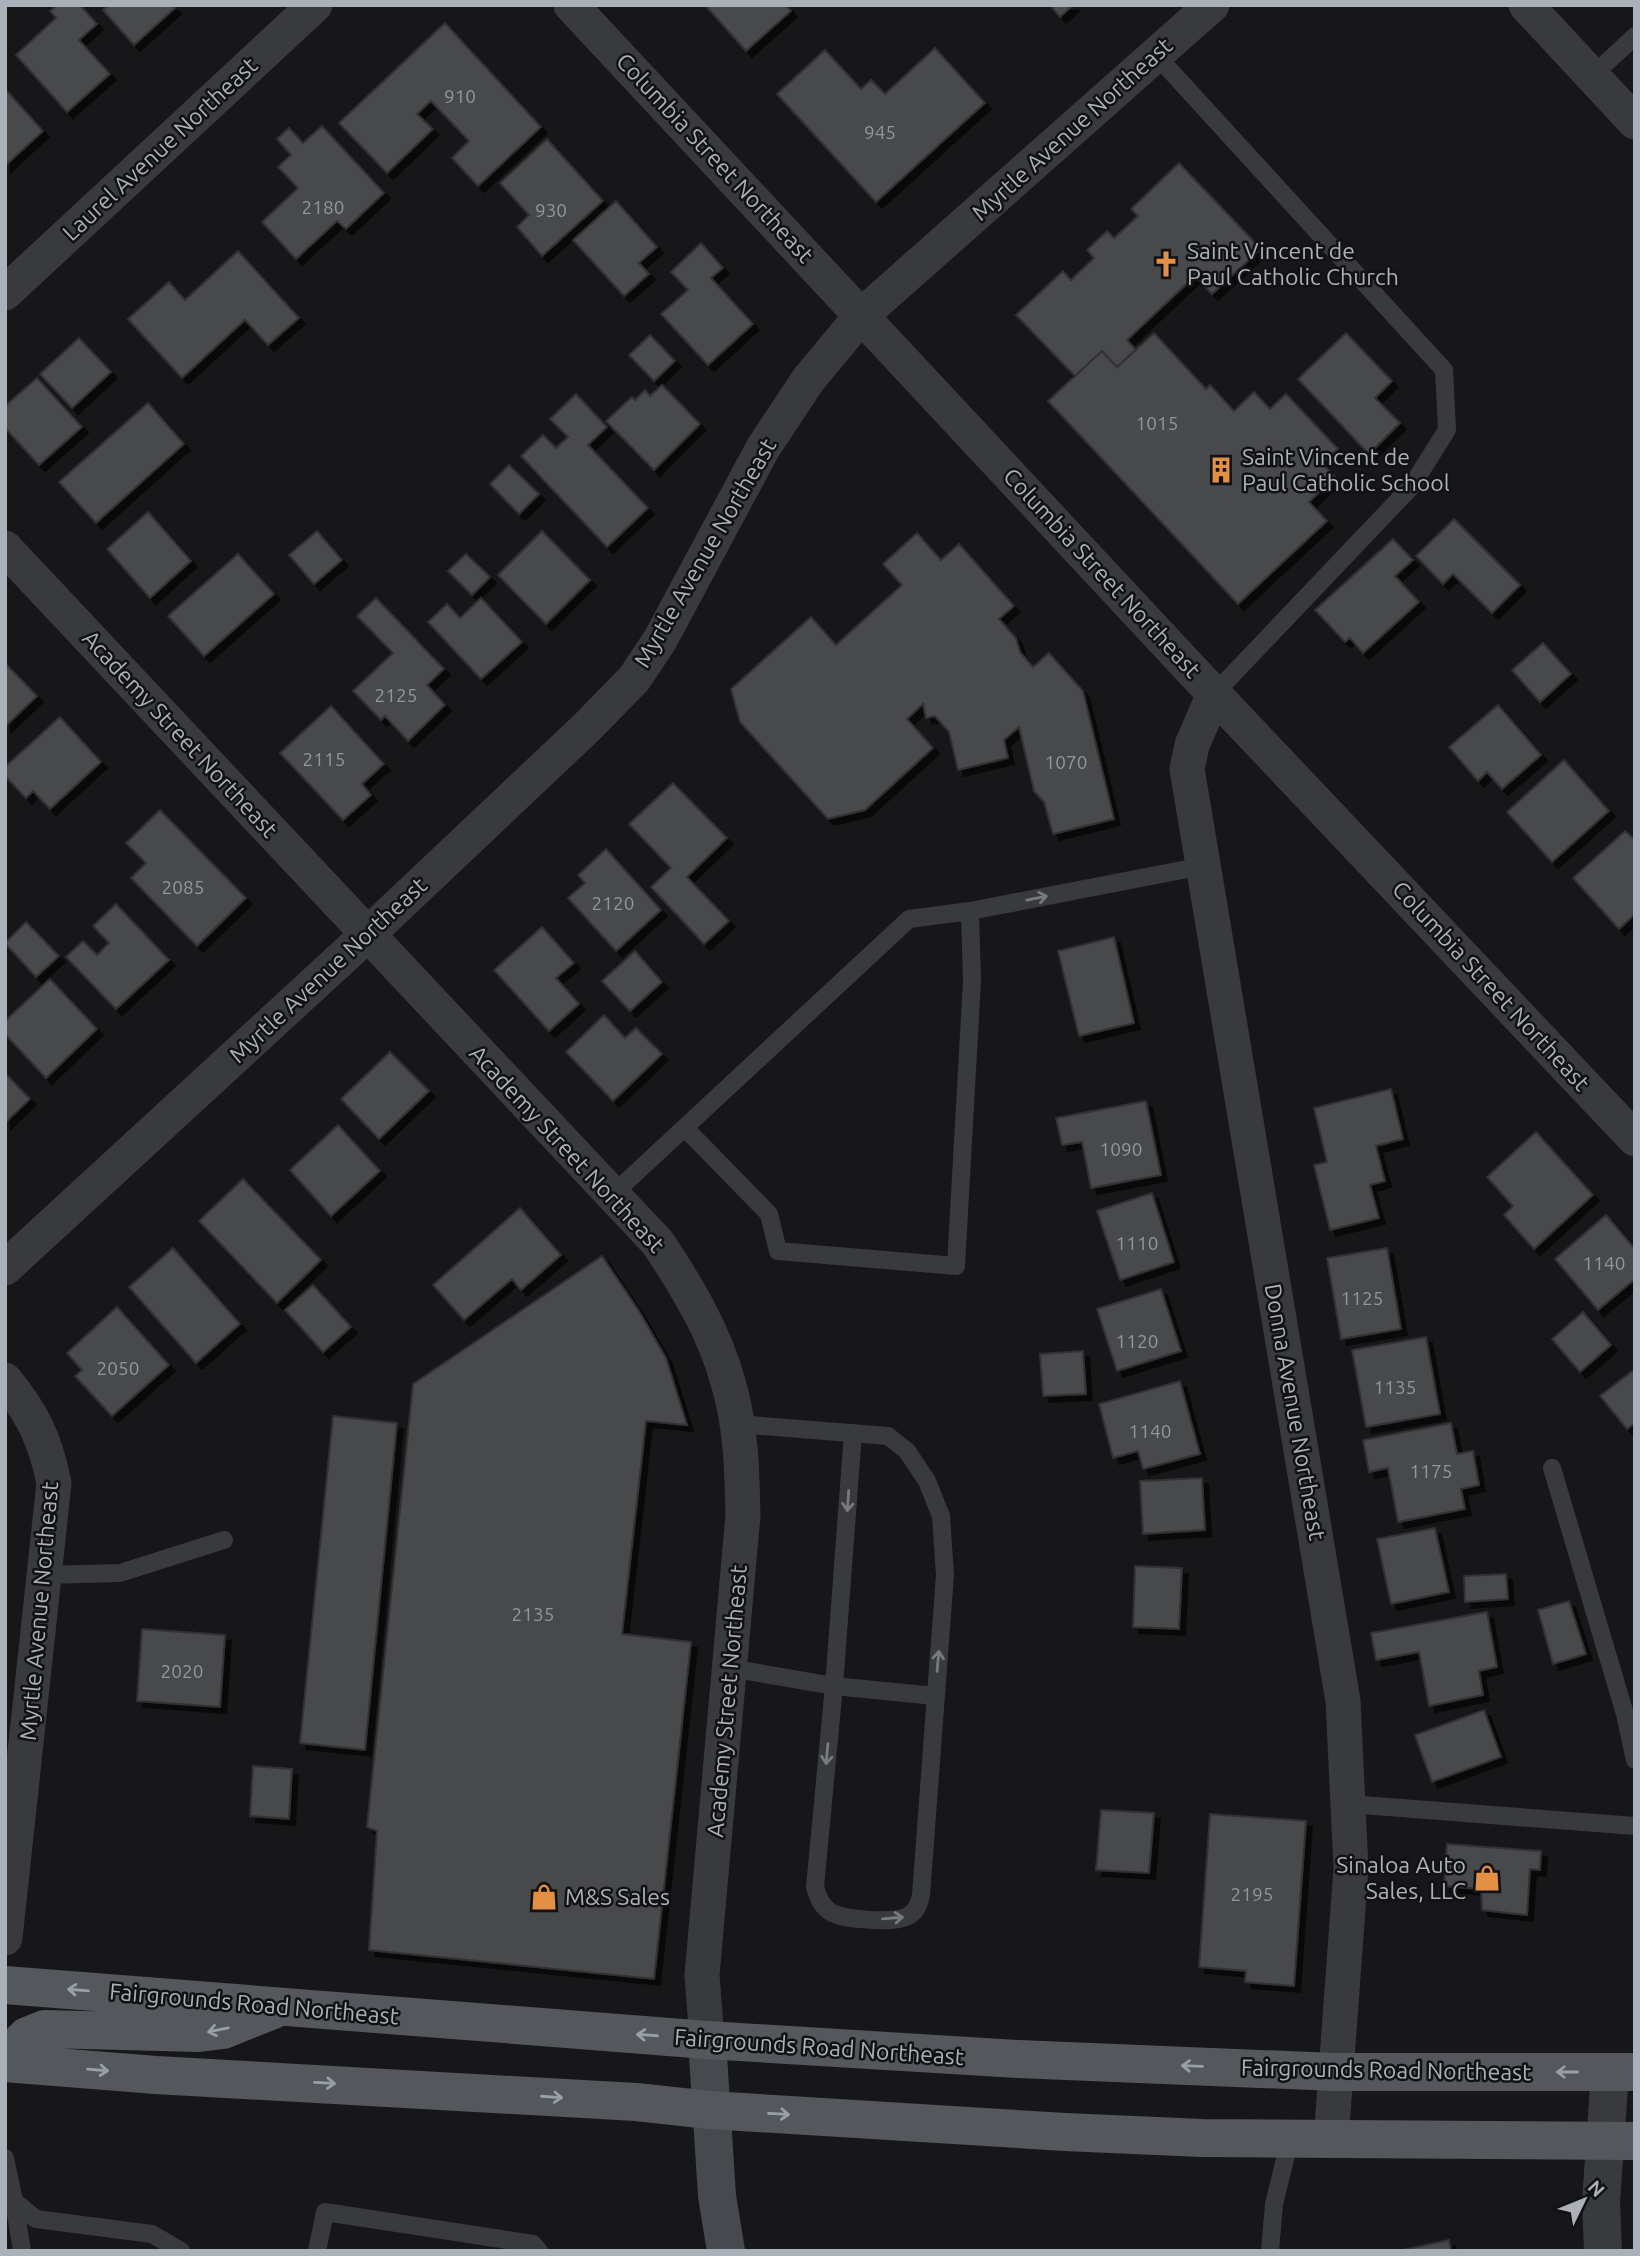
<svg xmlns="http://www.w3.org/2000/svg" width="1640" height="2256" font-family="Ubuntu,sans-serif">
<defs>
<filter id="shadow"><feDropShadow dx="6" dy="6" stdDeviation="0" flood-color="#0009"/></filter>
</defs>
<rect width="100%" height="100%" fill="#171719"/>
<path fill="#46484c" stroke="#313235" stroke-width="2" filter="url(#shadow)" d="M 57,5 L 80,5 L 97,24 L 79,40 L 110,74 L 67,112 L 16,55 L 56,18 L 50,11 Z
M 109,5 L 172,5 L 175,8 L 134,45 L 103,10 Z
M 786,5 L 791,11 L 746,51 L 706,6 Z
M 1050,5 L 1073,5 L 1060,17 Z
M 445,23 L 541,127 L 478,186 L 452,158 L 469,141 L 431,101 L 417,114 L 433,129 L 387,173 L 339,123 Z
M 935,48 L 985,103 L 876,202 L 777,94 L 825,50 L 861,89 L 871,80 L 885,94 Z
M 7,91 L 43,131 L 5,166 L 5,93 Z
M 322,126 L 384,193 L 346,229 L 337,221 L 296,259 L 262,222 L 298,188 L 278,167 L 291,155 L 277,139 L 289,128 L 303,143 Z
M 547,139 L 603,201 L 542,256 L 517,227 L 529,215 L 500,183 Z
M 1179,163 L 1261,249 L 1212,294 L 1195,276 L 1127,340 L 1136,350 L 1117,367 L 1102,351 L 1075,376 L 1016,315 L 1063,271 L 1071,280 L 1094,258 L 1087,250 L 1107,231 L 1114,238 L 1138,216 L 1131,209 Z
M 616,201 L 657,247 L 639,263 L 649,274 L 624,296 L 573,240 Z
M 701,243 L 723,268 L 711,278 L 753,324 L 708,365 L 661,314 L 688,290 L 671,272 Z
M 238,251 L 299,318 L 268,345 L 245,320 L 182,378 L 128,319 L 169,282 L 185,300 Z
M 1154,333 L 1206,389 L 1210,385 L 1234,411 L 1254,392 L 1270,409 L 1286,394 L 1338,449 L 1322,463 L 1335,477 L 1309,502 L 1327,521 L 1238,604 L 1048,401 L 1102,351 L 1117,367 Z
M 1346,333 L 1392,381 L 1375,398 L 1400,423 L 1369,454 L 1298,379 Z
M 650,335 L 675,361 L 654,381 L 629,355 Z
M 79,338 L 111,372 L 72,408 L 40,374 Z
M 37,378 L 82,427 L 39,465 L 5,428 L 5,406 Z
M 662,385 L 700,424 L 654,470 L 606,421 L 632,397 L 635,400 L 645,390 L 650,396 Z
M 576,394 L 607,427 L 588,445 L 648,508 L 607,547 L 521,456 L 543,435 L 556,448 L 568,437 L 550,419 Z
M 148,403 L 184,444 L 96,523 L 59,482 Z
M 509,465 L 539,494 L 519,514 L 490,484 Z
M 148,512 L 191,561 L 150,598 L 107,549 Z
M 1454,519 L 1520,585 L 1492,613 L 1453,574 L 1443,584 L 1416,556 Z
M 317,531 L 342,560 L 314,584 L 289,555 Z
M 542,531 L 590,580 L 546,624 L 498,575 Z
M 917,533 L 941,560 L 959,544 L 1014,606 L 999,619 L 1016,638 L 1020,652 L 1033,667 L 1049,653 L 1083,691 L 1114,819 L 1053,834 L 1044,802 L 1034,791 L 1019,727 L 1004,740 L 1008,758 L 958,770 L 949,732 L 935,716 L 926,718 L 923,704 L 907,719 L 933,748 L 865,810 L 828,819 L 740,722 L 731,689 L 811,617 L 836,645 L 902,585 L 883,564 Z
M 1393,539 L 1413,560 L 1395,576 L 1419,602 L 1363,653 L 1350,638 L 1345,642 L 1315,610 Z
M 238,554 L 274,594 L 204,656 L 168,616 Z
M 466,554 L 490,577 L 472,595 L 448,571 Z
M 376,598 L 444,669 L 427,685 L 445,705 L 408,741 L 385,716 L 381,720 L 353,691 L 393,653 L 357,616 Z
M 481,598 L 522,642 L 481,679 L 428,622 L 447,604 L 460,618 Z
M 1543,643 L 1571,674 L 1540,702 L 1512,670 Z
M 5,663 L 37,696 L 5,727 Z
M 1498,705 L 1541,755 L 1502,789 L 1487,772 L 1478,781 L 1449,747 Z
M 331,706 L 384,764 L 362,784 L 371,795 L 343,820 L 280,753 Z
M 60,717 L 101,762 L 50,809 L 33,791 L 26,798 L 5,776 L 5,767 Z
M 1564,760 L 1609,811 L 1552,862 L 1507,812 Z
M 673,783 L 727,838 L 687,877 L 729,921 L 704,944 L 651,887 L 671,868 L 629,824 Z
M 160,810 L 246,898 L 197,946 L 131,878 L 146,863 L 126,843 Z
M 1625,831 L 1635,840 L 1635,914 L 1619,929 L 1573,878 Z
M 606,849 L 661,910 L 616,951 L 568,898 L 585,883 L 578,875 Z
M 116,904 L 169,960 L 116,1009 L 66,957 L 83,941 L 97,955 L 109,943 L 93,926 Z
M 26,922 L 59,956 L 36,977 L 5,943 Z
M 542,927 L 574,963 L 556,978 L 579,1004 L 549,1031 L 494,970 Z
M 1114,937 L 1134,1023 L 1079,1036 L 1058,951 Z
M 635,951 L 662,982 L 630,1011 L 602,981 Z
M 50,979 L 97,1029 L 46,1078 L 5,1034 L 5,1021 Z
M 604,1015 L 625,1038 L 636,1028 L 662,1054 L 613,1101 L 566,1052 Z
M 390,1052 L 429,1091 L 379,1139 L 341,1099 Z
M 5,1073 L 30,1099 L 5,1123 Z
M 1391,1089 L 1403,1139 L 1376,1146 L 1385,1181 L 1370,1185 L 1379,1218 L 1330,1230 L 1314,1165 L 1327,1162 L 1314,1108 Z
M 1146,1101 L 1161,1175 L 1091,1188 L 1082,1142 L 1062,1145 L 1056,1118 Z
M 338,1125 L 380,1171 L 331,1216 L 290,1170 Z
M 1536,1132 L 1593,1195 L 1534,1249 L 1504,1215 L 1513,1206 L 1487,1177 Z
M 243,1179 L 321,1260 L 277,1303 L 199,1221 Z
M 1152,1193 L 1174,1262 L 1120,1280 L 1097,1211 Z
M 520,1208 L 561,1255 L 521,1290 L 512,1279 L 464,1320 L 433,1285 Z
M 1606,1215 L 1635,1249 L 1635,1279 L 1598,1310 L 1555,1259 Z
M 173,1248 L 240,1324 L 196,1363 L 129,1287 Z
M 1387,1248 L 1401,1329 L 1341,1339 L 1327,1258 Z
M 602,1256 L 639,1311 L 666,1358 L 687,1425 L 646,1421 L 622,1634 L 691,1642 L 654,1979 L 369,1950 L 377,1831 L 367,1827 L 413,1384 Z
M 313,1285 L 351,1327 L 323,1352 L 285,1310 Z
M 1161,1289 L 1181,1351 L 1117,1371 L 1097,1309 Z
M 117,1307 L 169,1365 L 112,1416 L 75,1376 L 82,1370 L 67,1353 Z
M 1583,1312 L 1611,1345 L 1580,1372 L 1552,1339 Z
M 1426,1337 L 1440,1414 L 1366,1427 L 1352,1350 Z
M 1083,1351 L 1086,1394 L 1043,1396 L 1040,1354 Z
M 1635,1369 L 1635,1423 L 1627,1429 L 1600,1396 Z
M 1180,1381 L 1200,1454 L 1143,1469 L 1138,1451 L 1113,1458 L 1099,1404 Z
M 333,1416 L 397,1423 L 365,1750 L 300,1743 Z
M 1451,1423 L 1457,1454 L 1473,1451 L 1479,1485 L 1461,1489 L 1465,1509 L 1398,1522 L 1388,1468 L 1369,1472 L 1363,1440 Z
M 1202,1478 L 1205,1530 L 1143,1534 L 1140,1481 Z
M 1435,1528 L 1449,1592 L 1391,1604 L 1377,1539 Z
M 1135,1566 L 1182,1568 L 1179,1629 L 1133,1627 Z
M 1506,1574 L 1508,1599 L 1465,1602 L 1464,1576 Z
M 1569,1601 L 1586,1654 L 1553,1664 L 1538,1610 Z
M 1487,1612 L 1497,1667 L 1479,1671 L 1483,1695 L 1429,1706 L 1419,1652 L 1376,1660 L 1371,1633 Z
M 142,1629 L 225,1635 L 220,1707 L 137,1701 Z
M 1484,1710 L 1501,1757 L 1432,1782 L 1415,1735 Z
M 253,1766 L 292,1769 L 289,1819 L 250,1816 Z
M 1101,1810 L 1154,1813 L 1149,1873 L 1096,1870 Z
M 1210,1814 L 1306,1821 L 1294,1986 L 1245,1982 L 1246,1971 L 1199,1967 Z
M 1447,1844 L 1541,1851 L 1540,1870 L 1530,1869 L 1527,1915 L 1482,1910 L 1481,1889 L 1444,1886 Z
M 1449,2240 L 1451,2251 L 1398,2251 Z"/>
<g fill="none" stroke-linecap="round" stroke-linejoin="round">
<path stroke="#383a3d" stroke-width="18" d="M 1156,55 L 1444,370 L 1447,430 L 1411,487 L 1214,694
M 1592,76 L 1635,36
M 970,911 L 1203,866
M 612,1195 L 909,919 L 970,911 L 972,981 L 956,1266 L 778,1251 L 769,1214 L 685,1128
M 737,1424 L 888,1436 L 907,1451 L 927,1481 L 941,1516 L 945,1575 L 921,1895 C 919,1904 916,1913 906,1917 C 892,1923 841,1920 829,1911 C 821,1905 818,1897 815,1887 L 834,1686 L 853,1433
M 1552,1468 L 1625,1714 L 1635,1760
M 45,1575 L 120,1573 L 224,1540
M 730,1668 L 834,1686 L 935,1696
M 1349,1804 L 1635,1826
M 5,2158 L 14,2201 L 36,2219 L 152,2234 L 181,2251
M 14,2201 L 22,2251
M 317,2251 L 325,2212 L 533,2244 L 539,2251
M 1270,2251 L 1274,2204 L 1290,2139"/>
<path stroke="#383a3d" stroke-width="35" d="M 571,5 L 1214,694 L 1635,1139
M 1526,5 L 1635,122
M 5,293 L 315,5
M 5,548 L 658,1243 C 687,1287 714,1331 728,1382 C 741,1425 742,1470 743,1515 L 702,1975 L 707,2040
M 1214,694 L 1192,745 L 1187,769 L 1343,1701 L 1351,1868 L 1331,2140
M 5,1268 L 367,935 L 586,728 L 634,679 L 660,640 L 763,448 L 808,380 L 862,315 L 1212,5
M 5,1380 C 33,1414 45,1439 54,1483 L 5,1938"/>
<path stroke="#383a3d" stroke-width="38" d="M 1603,2251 L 1601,2202 L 1610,2072"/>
<path stroke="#46494d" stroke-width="38" d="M 707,2040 L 717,2196 L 726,2251"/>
<path stroke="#54585c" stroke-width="38" d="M 5,1985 L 707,2040 L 1018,2059 L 1335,2072 L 1635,2072
M 5,2058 L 27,2036 L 45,2029 L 199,2033 L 223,2030 L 273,2010
M 5,2063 L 156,2075 L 636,2102 L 710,2110 L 1065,2132 L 1202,2138 L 1635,2141"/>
</g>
<defs><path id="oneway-shaft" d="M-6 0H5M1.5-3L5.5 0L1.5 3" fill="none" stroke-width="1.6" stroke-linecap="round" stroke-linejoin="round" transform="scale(1.75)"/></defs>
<g stroke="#777b81">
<use href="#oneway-shaft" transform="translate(1037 898) rotate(-11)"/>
<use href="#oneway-shaft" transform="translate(848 1501) rotate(94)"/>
<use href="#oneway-shaft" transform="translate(938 1661) rotate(-85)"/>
<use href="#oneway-shaft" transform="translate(827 1754) rotate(95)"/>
<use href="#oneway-shaft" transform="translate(893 1918) rotate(-5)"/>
</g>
<g stroke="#999fa6">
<use href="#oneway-shaft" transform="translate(78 1990) rotate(-175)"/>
<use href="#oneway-shaft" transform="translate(218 2030) rotate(169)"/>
<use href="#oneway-shaft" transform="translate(647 2035) rotate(-176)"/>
<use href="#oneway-shaft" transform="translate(1192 2066) rotate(-178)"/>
<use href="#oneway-shaft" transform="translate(98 2070) rotate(5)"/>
<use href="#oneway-shaft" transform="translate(1567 2072) rotate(-180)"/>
<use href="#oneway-shaft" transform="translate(325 2083) rotate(3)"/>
<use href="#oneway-shaft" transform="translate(552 2097) rotate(4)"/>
<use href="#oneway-shaft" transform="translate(779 2114) rotate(3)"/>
</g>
<defs>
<g id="church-bare" transform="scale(2.1)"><path d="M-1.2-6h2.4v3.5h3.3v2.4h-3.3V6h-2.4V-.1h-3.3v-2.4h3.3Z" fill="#e49044" stroke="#121214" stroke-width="2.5" paint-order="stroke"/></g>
<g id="building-bare" transform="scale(2.1)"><path d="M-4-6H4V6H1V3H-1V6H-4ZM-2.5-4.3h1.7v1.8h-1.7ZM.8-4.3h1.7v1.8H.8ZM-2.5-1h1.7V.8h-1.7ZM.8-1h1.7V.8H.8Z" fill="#e49044" stroke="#121214" stroke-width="2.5" paint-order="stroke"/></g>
<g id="shop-bare" transform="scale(2.1)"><path d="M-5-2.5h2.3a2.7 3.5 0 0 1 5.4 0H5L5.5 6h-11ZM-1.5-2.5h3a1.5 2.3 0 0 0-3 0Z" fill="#e49044" stroke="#121214" stroke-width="2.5" paint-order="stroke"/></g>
</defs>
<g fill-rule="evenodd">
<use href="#church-bare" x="1166" y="264"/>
<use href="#building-bare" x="1221" y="470"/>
<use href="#shop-bare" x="1487" y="1878"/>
<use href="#shop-bare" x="544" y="1897"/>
</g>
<g text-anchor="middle" stroke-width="5" stroke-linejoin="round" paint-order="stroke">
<g font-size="19" fill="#91979d">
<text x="460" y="103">910</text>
<text x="880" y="139">945</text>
<text x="323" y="214">2180</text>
<text x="551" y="217">930</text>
<text x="1157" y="430">1015</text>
<text x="396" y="702">2125</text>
<text x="324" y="766">2115</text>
<text x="1066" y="769">1070</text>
<text x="183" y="894">2085</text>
<text x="613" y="910">2120</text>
<text x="1121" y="1156">1090</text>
<text x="1137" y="1250">1110</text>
<text x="1604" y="1270">1140</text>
<text x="1362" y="1305">1125</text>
<text x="1137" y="1348">1120</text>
<text x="118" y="1375">2050</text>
<text x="1395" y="1394">1135</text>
<text x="1150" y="1438">1140</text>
<text x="1431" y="1478">1175</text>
<text x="533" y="1621">2135</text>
<text x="182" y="1678">2020</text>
<text x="1252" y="1901">2195</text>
</g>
<g font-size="23" fill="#aab1b8" stroke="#121214">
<text transform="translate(1072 129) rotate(-42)" y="8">Myrtle Avenue Northeast</text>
<text transform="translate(160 149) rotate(-43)" y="8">Laurel Avenue Northeast</text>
<text transform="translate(715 158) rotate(47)" y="8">Columbia Street Northeast</text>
<text transform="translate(705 553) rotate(-60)" y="8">Myrtle Avenue Northeast</text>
<text transform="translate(1102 573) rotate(47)" y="8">Columbia Street Northeast</text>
<text transform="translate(180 734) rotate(47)" y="8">Academy Street Northeast</text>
<text transform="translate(328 970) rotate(-43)" y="8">Myrtle Avenue Northeast</text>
<text transform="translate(1491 986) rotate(47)" y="8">Columbia Street Northeast</text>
<text transform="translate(567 1149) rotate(47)" y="8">Academy Street Northeast</text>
<text transform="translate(1295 1412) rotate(80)" y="8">Donna Avenue Northeast</text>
<text transform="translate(39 1611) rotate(-85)" y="8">Myrtle Avenue Northeast</text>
<text transform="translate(727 1701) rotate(-85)" y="8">Academy Street Northeast</text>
<text transform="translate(254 2004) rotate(5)" y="8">Fairgrounds Road Northeast</text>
<text transform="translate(819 2047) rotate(4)" y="8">Fairgrounds Road Northeast</text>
<text transform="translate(1386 2070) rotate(1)" y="8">Fairgrounds Road Northeast</text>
</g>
<g font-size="23" fill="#aab1b8" stroke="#121214" text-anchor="start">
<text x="1187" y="259">Saint Vincent de<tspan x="1187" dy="26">Paul Catholic Church</tspan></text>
<text x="1242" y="465">Saint Vincent de<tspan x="1242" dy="26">Paul Catholic School</tspan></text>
<text x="1466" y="1873" text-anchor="end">Sinaloa Auto<tspan x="1466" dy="26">Sales, LLC</tspan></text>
<text x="565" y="1905">M&amp;S Sales</text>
</g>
</g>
<rect width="1640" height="2256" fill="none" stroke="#aab1b8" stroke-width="14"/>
<g transform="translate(1584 2200) rotate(47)" stroke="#121214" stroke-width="5" paint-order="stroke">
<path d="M0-5L12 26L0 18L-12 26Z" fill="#aab1b8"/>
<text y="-10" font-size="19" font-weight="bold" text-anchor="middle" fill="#aab1b8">N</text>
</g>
</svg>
